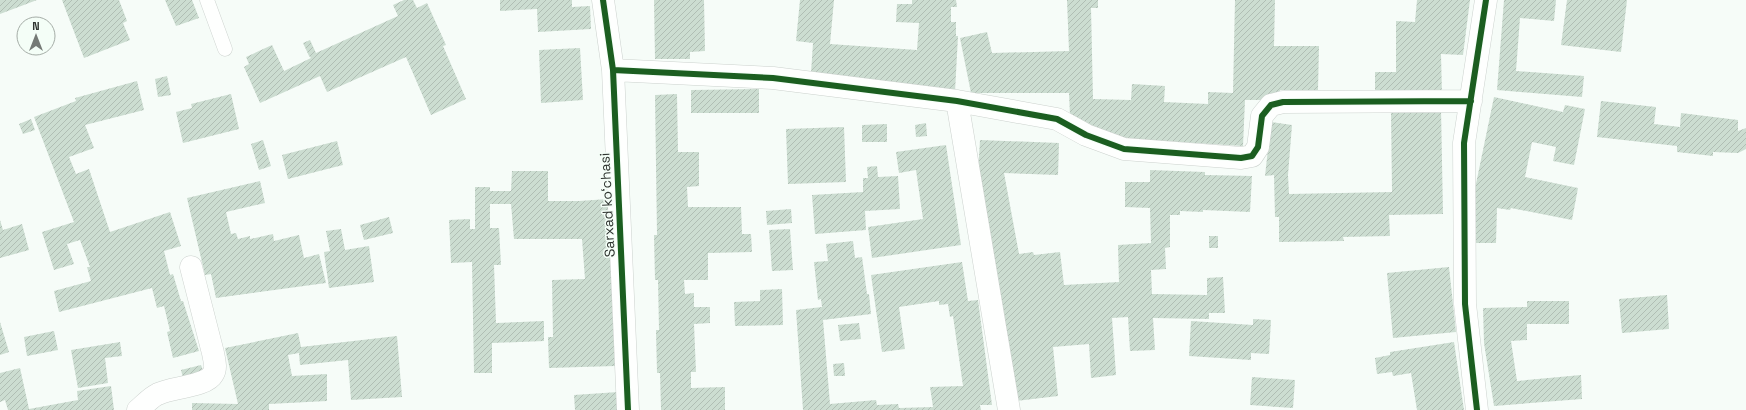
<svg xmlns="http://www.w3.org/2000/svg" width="1746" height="410" font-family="'Space Grotesk',sans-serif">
<defs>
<pattern id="building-hatch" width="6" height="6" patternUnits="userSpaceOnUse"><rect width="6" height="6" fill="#ccddd1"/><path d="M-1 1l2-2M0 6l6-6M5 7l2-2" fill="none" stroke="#b0beb4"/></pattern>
</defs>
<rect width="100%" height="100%" fill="#f6fcf8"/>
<path fill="url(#building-hatch)" d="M 0,0 L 37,0 L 0,14 Z
M 62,0 L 119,0 L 127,21 L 123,23 L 130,40 L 84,58 Z
M 165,0 L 192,0 L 199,18 L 176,26 Z
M 404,0 L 413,0 L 417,8 L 427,3 L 446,45 L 443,46 L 466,99 L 431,115 L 406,57 L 327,92 L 320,76 L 260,103 L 244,67 L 249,64 L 246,57 L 272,45 L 284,71 L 311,58 L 309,56 L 303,43 L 310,40 L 316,53 L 398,16 L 393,5 Z
M 500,0 L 572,0 L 572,7 L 590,6 L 591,29 L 538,32 L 537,9 L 500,11 Z
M 654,0 L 704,0 L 705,51 L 690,52 L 690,59 L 655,59 Z
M 800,0 L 834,0 L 830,44 L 917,50 L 919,23 L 896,22 L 897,4 L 912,4 L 912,0 L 956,0 L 957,7 L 951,7 L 951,22 L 956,22 L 956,36 L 958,36 L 955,92 L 811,73 L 813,43 L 796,41 Z
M 1067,0 L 1098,0 L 1098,8 L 1091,8 L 1093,99 L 1131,100 L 1132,84 L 1165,86 L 1164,102 L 1208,104 L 1208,92 L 1233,93 L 1235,0 L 1275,0 L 1274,46 L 1319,46 L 1318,90 L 1280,90 L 1280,100 L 1245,100 L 1243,146 L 1114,138 L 1070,116 L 1069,93 L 971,93 L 960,38 L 987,32 L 992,53 L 1069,51 Z
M 1417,0 L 1470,0 L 1463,55 L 1441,54 L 1442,96 L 1375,95 L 1375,72 L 1396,72 L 1396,21 L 1415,22 Z
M 1504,0 L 1556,0 L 1554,21 L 1520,18 L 1516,71 L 1584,76 L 1582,97 L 1497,90 Z
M 1567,0 L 1627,0 L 1621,52 L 1561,45 Z
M 580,48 L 583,100 L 541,103 L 539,50 Z
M 167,76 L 171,95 L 158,97 L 155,79 Z
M 137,81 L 144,110 L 85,125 L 94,148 L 69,157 L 76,174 L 89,169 L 110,232 L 170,212 L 181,246 L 164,251 L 170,275 L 173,274 L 181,301 L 183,301 L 199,351 L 173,358 L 167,332 L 170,331 L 164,306 L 157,308 L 152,288 L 59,312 L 54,291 L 91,281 L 87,267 L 90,267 L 80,240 L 67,244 L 74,264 L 54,270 L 42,232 L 74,222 L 34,117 L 76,101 L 75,98 Z
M 759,89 L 759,113 L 691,113 L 691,90 Z
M 231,94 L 239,129 L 183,143 L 176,112 L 192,108 L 191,104 Z
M 677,94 L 678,152 L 699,152 L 699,186 L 687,187 L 688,207 L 741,207 L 742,234 L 751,234 L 752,252 L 708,253 L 708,280 L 684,280 L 685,294 L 694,293 L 694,307 L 710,307 L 710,323 L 694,324 L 696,372 L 691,372 L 691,388 L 725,387 L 725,410 L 661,410 L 660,373 L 657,373 L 656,330 L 659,330 L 658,280 L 655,280 L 654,235 L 657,235 L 655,95 Z
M 1494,97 L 1563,112 L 1565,105 L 1585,109 L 1574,165 L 1553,161 L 1556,147 L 1532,142 L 1525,177 L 1578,188 L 1572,220 L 1511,208 L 1510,210 L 1497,208 L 1496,243 L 1472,243 L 1472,203 Z
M 1601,101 L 1656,107 L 1654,124 L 1680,127 L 1681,113 L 1738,120 L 1738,131 L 1746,128 L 1746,149 L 1738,153 L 1713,152 L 1713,156 L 1677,152 L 1677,146 L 1597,137 Z
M 1441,109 L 1443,214 L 1389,215 L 1390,236 L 1343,237 L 1344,241 L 1279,242 L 1279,217 L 1275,217 L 1274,175 L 1265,176 L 1271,122 L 1292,125 L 1288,175 L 1289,194 L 1392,192 L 1391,110 Z
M 31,119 L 35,130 L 23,134 L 19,124 Z
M 926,123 L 927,136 L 916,137 L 915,125 Z
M 887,124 L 887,142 L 862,142 L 862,125 Z
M 844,127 L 846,182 L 788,184 L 786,129 Z
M 263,140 L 271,166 L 259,170 L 251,144 Z
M 980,140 L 1059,143 L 1058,175 L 1004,173 L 1019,254 L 1033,252 L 1034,255 L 1060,252 L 1064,285 L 1119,282 L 1118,245 L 1151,243 L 1150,208 L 1125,207 L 1125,182 L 1150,182 L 1150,170 L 1205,172 L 1205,175 L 1252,176 L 1250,212 L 1203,210 L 1203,212 L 1180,211 L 1180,215 L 1170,215 L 1170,247 L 1165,248 L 1166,269 L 1151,270 L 1152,294 L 1207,295 L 1207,278 L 1223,277 L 1225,313 L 1209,313 L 1209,319 L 1153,318 L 1155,350 L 1130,351 L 1128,317 L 1112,318 L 1116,375 L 1091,378 L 1089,344 L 1053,347 L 1058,396 L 1015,401 L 978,173 Z
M 337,141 L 343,165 L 288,179 L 282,155 Z
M 946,145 L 961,245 L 872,258 L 868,227 L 923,219 L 916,170 L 899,173 L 896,152 Z
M 877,166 L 878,177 L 898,176 L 900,209 L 865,211 L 866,230 L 815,234 L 812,195 L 863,192 L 863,178 L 868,178 L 867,167 Z
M 512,171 L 548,171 L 548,201 L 579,201 L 608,199 L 615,366 L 549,368 L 548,337 L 553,337 L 552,280 L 585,279 L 582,239 L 514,239 L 511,204 L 490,204 L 490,228 L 499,228 L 501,265 L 494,265 L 496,323 L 544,321 L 544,341 L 492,343 L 492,373 L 474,373 L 472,262 L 451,263 L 449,220 L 470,219 L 470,229 L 475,229 L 475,187 L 490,187 L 490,191 L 511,191 Z
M 260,181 L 265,203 L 226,212 L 231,234 L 236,233 L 238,239 L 250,236 L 250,239 L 273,234 L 274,241 L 299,235 L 304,258 L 319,254 L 326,283 L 216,298 L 211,274 L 205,275 L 187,198 Z
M 791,209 L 792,223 L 767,225 L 766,211 Z
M 389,217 L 393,233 L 364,240 L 360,225 Z
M 0,220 L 3,230 L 22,224 L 29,250 L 0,258 Z
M 341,229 L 345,250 L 369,246 L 374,282 L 329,288 L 324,252 L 330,251 L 326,231 Z
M 790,229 L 793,270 L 772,271 L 769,230 Z
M 1209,236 L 1218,236 L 1218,248 L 1209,248 Z
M 853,241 L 855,258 L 862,257 L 867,294 L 869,294 L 871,314 L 823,320 L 830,404 L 876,400 L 877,405 L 898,404 L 899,408 L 933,407 L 930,387 L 963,386 L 953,316 L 950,317 L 948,304 L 939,305 L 939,301 L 899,307 L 905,349 L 882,352 L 871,275 L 962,262 L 968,301 L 978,300 L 992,405 L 980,405 L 981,410 L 803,410 L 796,310 L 822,307 L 821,299 L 818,300 L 814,262 L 828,261 L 826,244 Z
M 1449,267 L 1456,332 L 1393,338 L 1387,273 Z
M 782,289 L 783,325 L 735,326 L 734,302 L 760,301 L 760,290 Z
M 1667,295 L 1669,329 L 1622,333 L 1619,299 Z
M 1527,301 L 1569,301 L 1569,324 L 1527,324 L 1527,340 L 1511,341 L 1517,381 L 1581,375 L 1582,399 L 1494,406 L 1484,343 L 1483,308 L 1527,307 Z
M 1253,319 L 1271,320 L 1269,354 L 1251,353 L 1251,360 L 1189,356 L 1191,321 L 1253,325 Z
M 0,322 L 9,352 L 0,355 Z
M 859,323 L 861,339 L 840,341 L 838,325 Z
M 54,331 L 58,350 L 27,356 L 24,337 Z
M 298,333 L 301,347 L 397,336 L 402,397 L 351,400 L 348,360 L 300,365 L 299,353 L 288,355 L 292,376 L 327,374 L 327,401 L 269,404 L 269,410 L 192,410 L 192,403 L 238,404 L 225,348 Z
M 120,342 L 122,356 L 105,358 L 108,383 L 78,388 L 71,350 Z
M 1454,342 L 1464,410 L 1417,410 L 1411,373 L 1393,376 L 1392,372 L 1377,374 L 1375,358 L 1390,355 L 1390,352 Z
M 844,363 L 845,376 L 834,376 L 833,364 Z
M 201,365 L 204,373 L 183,378 L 181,370 Z
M 20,368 L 29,409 L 78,400 L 77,391 L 111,386 L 114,410 L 8,410 L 5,400 L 0,402 L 0,373 Z
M 1252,377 L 1295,380 L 1293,408 L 1250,405 Z
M 618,392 L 619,410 L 575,410 L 574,395 Z"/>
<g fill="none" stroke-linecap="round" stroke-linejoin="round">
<g stroke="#ccd2ce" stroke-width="15">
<path id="service" d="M 207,0 L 225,49"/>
</g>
<g stroke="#ccd2ce" stroke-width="23">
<path id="minor" d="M 603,0 L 613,70 L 628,410
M 613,70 L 773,78 L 957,101 L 1057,119 L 1086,135 L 1124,149 L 1241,158 L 1252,156 L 1258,147 L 1262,116 L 1271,105 L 1283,102 L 1471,101
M 957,101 L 1009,410
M 138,410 C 144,405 151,397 158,394 C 171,387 206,387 213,374 C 217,368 214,359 213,353 L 191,267
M 1477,410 L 1465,304 L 1464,143 L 1486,0"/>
</g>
<use href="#service" stroke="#fefffe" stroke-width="14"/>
<use href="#minor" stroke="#fefffe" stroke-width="22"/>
<g stroke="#f4fef7" stroke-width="8">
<path id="cycleway" d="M 603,0 L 613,70 L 628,410
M 613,70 L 773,78 L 957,101 L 1057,119 L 1086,135 L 1124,149 L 1241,158 L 1252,156 L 1258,147 L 1262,116 L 1271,105 L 1283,102 L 1471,101
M 1477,410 L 1465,304 L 1464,143 L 1486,0"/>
</g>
<use href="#cycleway" stroke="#1b5e20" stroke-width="6"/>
</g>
<g text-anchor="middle" stroke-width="3" stroke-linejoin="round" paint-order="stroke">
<g font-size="14" fill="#2f3430" stroke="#f4fef7">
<text transform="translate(607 205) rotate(-93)" y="5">Sarxad koʻchasi</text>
</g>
</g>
<g transform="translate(36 36)"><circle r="19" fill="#f4fef7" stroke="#a5ada7"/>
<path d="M0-3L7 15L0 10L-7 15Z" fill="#757a76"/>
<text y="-6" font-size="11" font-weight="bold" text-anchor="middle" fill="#2f3430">N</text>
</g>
</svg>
